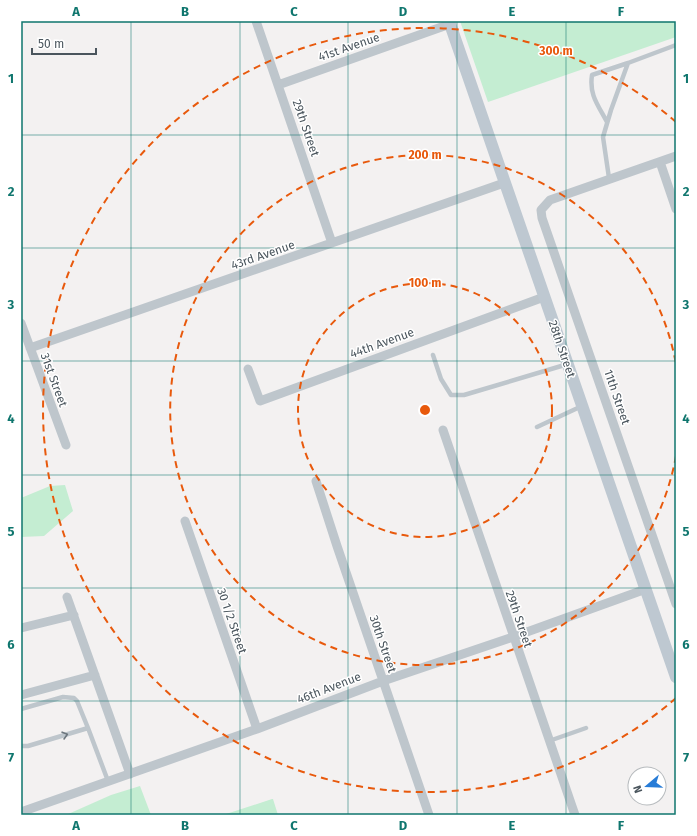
<svg xmlns="http://www.w3.org/2000/svg" width="697" height="836" font-family="'Fira Sans',sans-serif">
<rect width="100%" height="100%" fill="#f3f1f1"/>
<path fill="#c4edd2" d="M 460,21 L 676,21 L 676,37 L 488,102 Z
M 65,485 L 73,511 L 44,536 L 21,537 L 21,498 L 50,486 Z
M 140,786 L 151,815 L 66,815 L 111,795 Z
M 273,799 L 278,815 L 223,815 L 272,799 Z"/>
<g fill="none" stroke-linecap="round" stroke-linejoin="round">
<path stroke="#bec6cc" stroke-width="4.5" d="M 607,122 C 598,105 589,95 592,75 L 628,63
M 609,178 L 603,137 L 611,110 L 628,63 L 676,45
M 433,355 L 441,379 L 451,395 L 464,395 L 568,364
M 537,427 L 582,406
M 21,709 L 63,697 L 74,698 L 77,701 L 88,728 L 28,746 L 21,746
M 88,728 L 108,781
M 549,741 L 586,728"/>
<path stroke="#bec6cc" stroke-width="9" d="M 256,21 L 332,243
M 278,85 L 450,24
M 676,156 L 550,200 L 541,210 L 542,218 L 676,604
M 660,162 L 676,209
M 21,323 L 66,445
M 30,348 L 504,183
M 248,369 L 260,401 L 544,297
M 443,430 L 575,815
M 316,481 L 337,546 L 429,815
M 185,521 L 257,729
M 67,597 L 130,774
M 21,628 L 74,615
M 21,695 L 95,675
M 21,812 L 257,729 L 383,681 L 513,637 L 646,589"/>
<path stroke="#bec8d1" stroke-width="12" d="M 449,21 L 676,677"/>
</g>
<defs><path id="oneway-chevron" d="M-2-3.5L2.5 0L-2 3.5" fill="none" stroke-width="1.6" stroke-linecap="round" stroke-linejoin="round"/></defs>
<use stroke="#6d777e" href="#oneway-chevron" transform="translate(65 735) rotate(-16)"/>
<path fill="none" stroke="#0f766e" stroke-width="1" stroke-opacity="0.55" d="M 131,21 L 131,815M 240,21 L 240,815M 348,21 L 348,815M 457,21 L 457,815M 566,21 L 566,815M 21,135 L 676,135M 21,248 L 676,248M 21,361 L 676,361M 21,475 L 676,475M 21,588 L 676,588M 21,701 L 676,701"/>
<g fill="none" stroke="#e8590c" stroke-width="2" stroke-dasharray="7 5">
<circle cx="425" cy="410" r="127"/>
<path d="M676 456A255 255 0 1 1 676 364"/>
<path d="M676 698A382 382 0 1 1 676 122"/>
</g>
<g text-anchor="middle" stroke-width="3" stroke-linejoin="round" paint-order="stroke">
<g font-size="12" fill="#4a555d" stroke="#fff">
<text transform="translate(349 47) rotate(-19)" y="4">41st Avenue</text>
<text transform="translate(306 128) rotate(71)" y="4">29th Street</text>
<text transform="translate(263 255) rotate(-19)" y="4">43rd Avenue</text>
<text transform="translate(382 343) rotate(-20)" y="4">44th Avenue</text>
<text transform="translate(562 349) rotate(71)" y="4">28th Street</text>
<text transform="translate(54 380) rotate(70)" y="4">31st Street</text>
<text transform="translate(617 397) rotate(71)" y="4">11th Street</text>
<text transform="translate(519 619) rotate(71)" y="4">29th Street</text>
<text transform="translate(232 621) rotate(71)" y="4">30 1/2 Street</text>
<text transform="translate(383 644) rotate(71)" y="4">30th Street</text>
<text transform="translate(329 688) rotate(-21)" y="4">46th Avenue</text>
</g>
</g>
<circle cx="425" cy="410" r="6" fill="#e8590c" stroke="#fff" stroke-width="2"/>
<g font-size="12" text-anchor="middle" font-weight="bold" fill="#e8590c" stroke="#fff" stroke-width="3" stroke-linejoin="round" paint-order="stroke">
<text x="556" y="55">300 m</text>
<text x="425" y="159">200 m</text>
<text x="425" y="287">100 m</text>
</g>
<rect width="697" height="836" fill="none" stroke="#ffffff" stroke-width="44"/>
<g transform="translate(647 786) rotate(251)"><circle r="19" fill="#ffffff" stroke="#b7bbbe"/>
<path d="M0-3L7 15L0 10L-7 15Z" fill="#277cd7"/>
<text y="-6" font-size="11" font-weight="bold" text-anchor="middle" fill="#4a555d">N</text>
</g>
<path d="M32 48v6h64v-6" fill="none" stroke="#4a555d" stroke-width="2"/>
<text x="38" y="48" font-size="12" fill="#4a555d" stroke="#ffffff" stroke-width="3" paint-order="stroke">50 m</text>
<rect x="22" y="22" width="653" height="792" fill="none" stroke="#0f766e" stroke-width="1.5"/>
<g font-size="13" text-anchor="middle" font-weight="bold" fill="#0f766e">
<text x="76" y="16">A</text>
<text x="185" y="16">B</text>
<text x="294" y="16">C</text>
<text x="403" y="16">D</text>
<text x="512" y="16">E</text>
<text x="621" y="16">F</text>
<text x="11" y="83">1</text>
<text x="686" y="83">1</text>
<text x="11" y="196">2</text>
<text x="686" y="196">2</text>
<text x="11" y="309">3</text>
<text x="686" y="309">3</text>
<text x="11" y="423">4</text>
<text x="686" y="423">4</text>
<text x="11" y="536">5</text>
<text x="686" y="536">5</text>
<text x="11" y="649">6</text>
<text x="686" y="649">6</text>
<text x="11" y="762">7</text>
<text x="686" y="762">7</text>
<text x="76" y="830">A</text>
<text x="185" y="830">B</text>
<text x="294" y="830">C</text>
<text x="403" y="830">D</text>
<text x="512" y="830">E</text>
<text x="621" y="830">F</text>
</g>
</svg>
